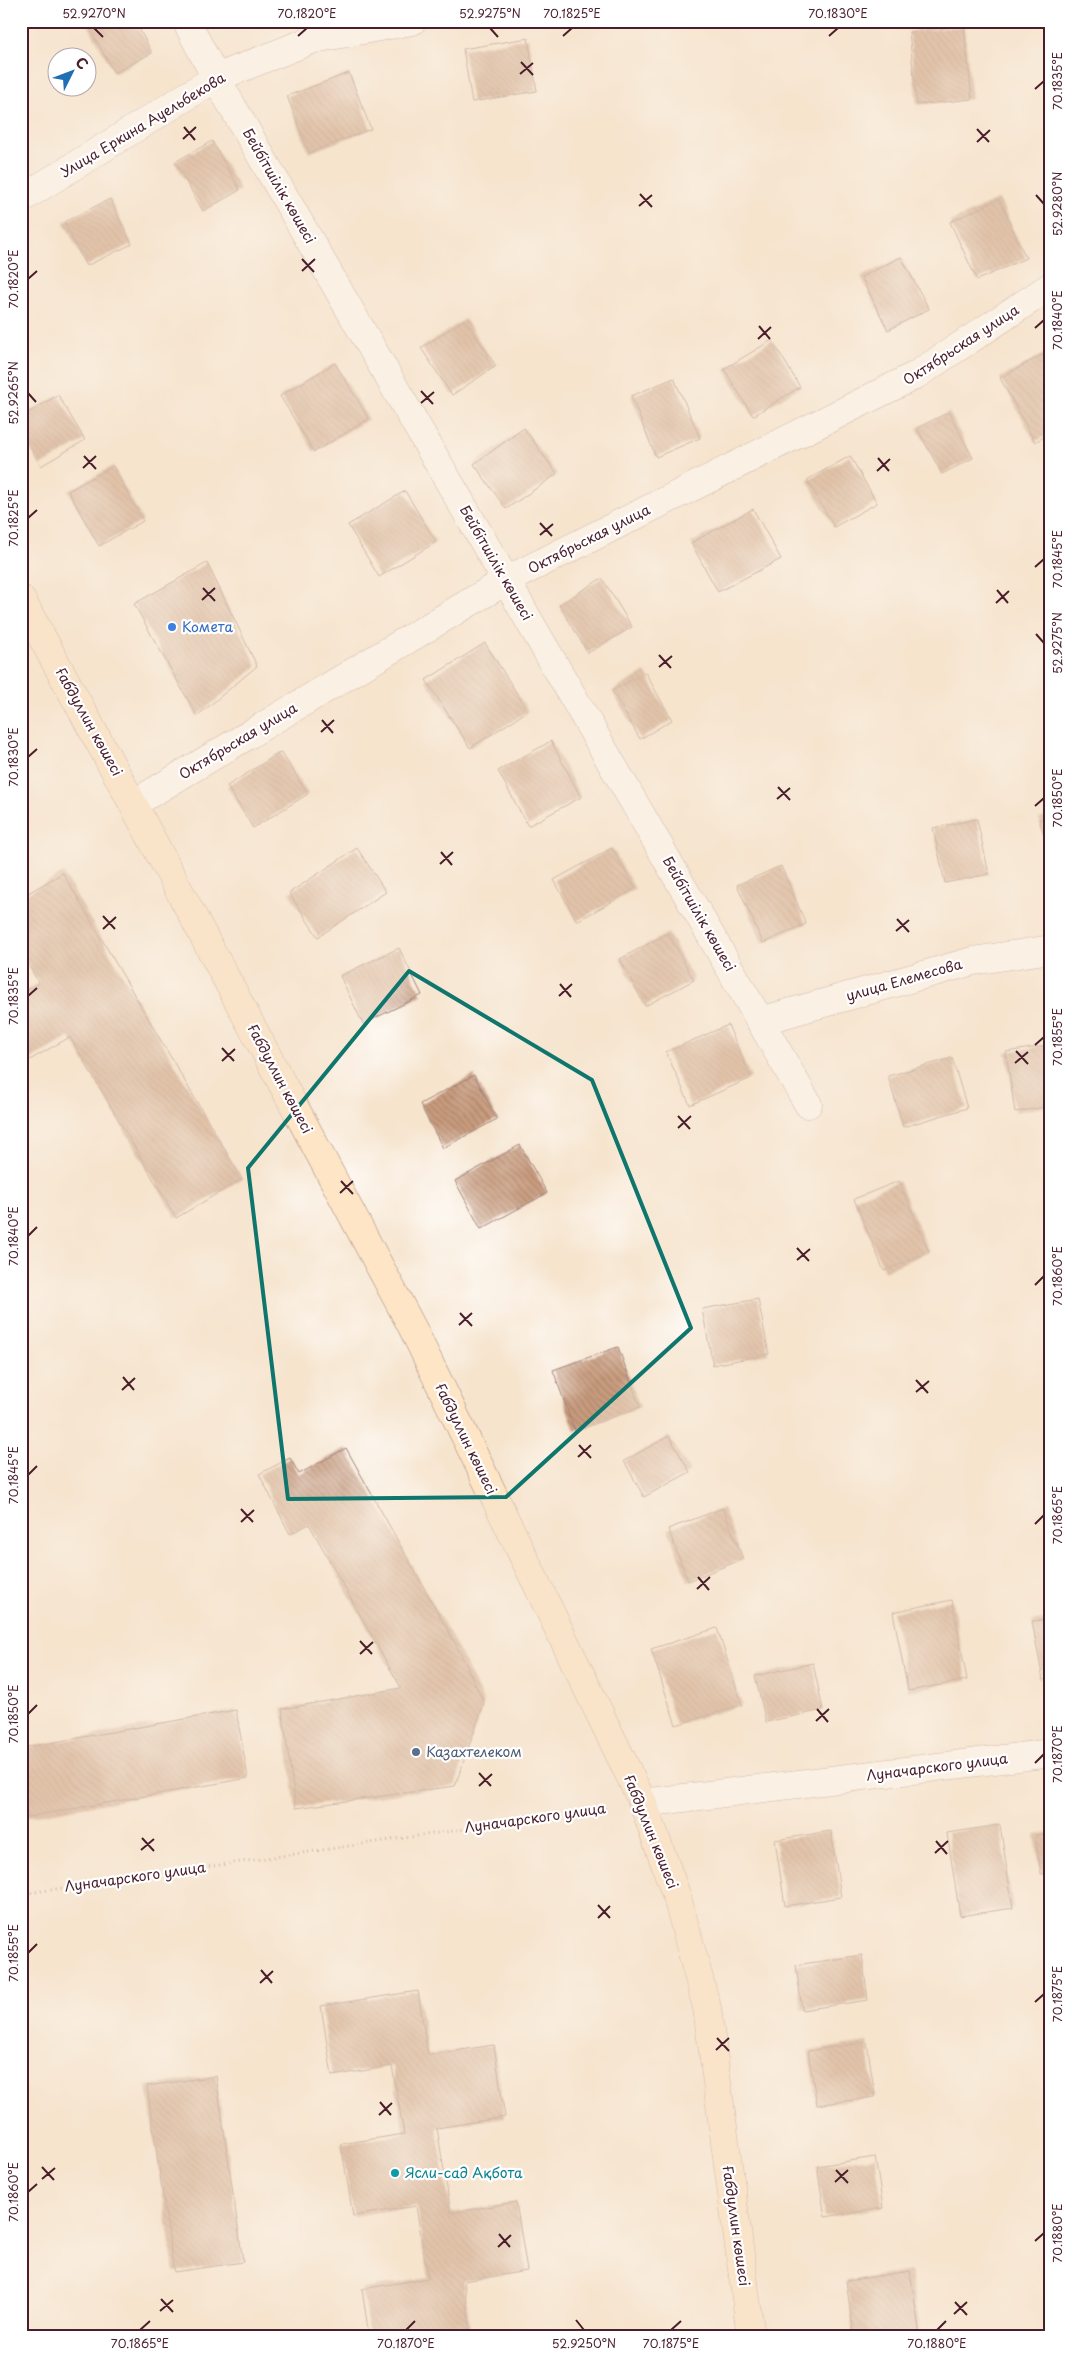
<svg xmlns="http://www.w3.org/2000/svg" width="1072" height="2357" font-family="'Playpen Sans',sans-serif">
<defs>
<pattern id="building-back-hatch" width="6" height="6" patternUnits="userSpaceOnUse" patternTransform="scale(1.25)"><rect width="6" height="6" fill="#c99c7e"/><path d="M-1 5l2 2M0 0l6 6M5-1l2 2" fill="none" stroke="#a57f67"/></pattern>
</defs>
<rect width="100%" height="100%" fill="#fff"/>
<filter id="ink" filterUnits="userSpaceOnUse"><feTurbulence type="fractalNoise" baseFrequency=".02" numOctaves="2"/><feDisplacementMap in="SourceGraphic" scale="10" xChannelSelector="R" yChannelSelector="G"/><feConvolveMatrix kernelMatrix="1 2 1 2 8 2 1 2 1" color-interpolation-filters="sRGB"/></filter>
<filter id="wash" filterUnits="userSpaceOnUse"><feTurbulence type="fractalNoise" baseFrequency=".0096" numOctaves="4" result="noise"/><feDisplacementMap in="SourceGraphic" scale="20" xChannelSelector="R" yChannelSelector="G"/><feGaussianBlur stdDeviation="1.12" result="paint"/><feColorMatrix in="noise" values="0 0 0 0 0 0 0 0 0 0 0 0 0 0 0 0 0 1.4 0 .05"/><feComposite in="paint" operator="in"/></filter>
<g filter="url(#wash)">
<rect width="100%" height="100%" fill="#f6e4cd"/>
<g id="blocks">
<path fill="url(#building-back-hatch)" d="M 86,21 L 135,21 L 152,53 L 114,73 Z
M 964,26 L 972,99 L 917,105 L 909,32 Z
M 528,38 L 537,91 L 472,102 L 463,49 Z
M 349,73 L 371,129 L 309,153 L 287,96 Z
M 212,141 L 240,190 L 203,211 L 175,162 Z
M 110,199 L 132,244 L 86,266 L 64,222 Z
M 999,199 L 1026,258 L 977,280 L 950,222 Z
M 901,257 L 929,309 L 888,330 L 861,277 Z
M 465,319 L 496,366 L 452,395 L 421,348 Z
M 772,340 L 800,387 L 753,416 L 724,369 Z
M 1045,353 L 1051,362 L 1051,433 L 1035,442 L 1000,378 Z
M 335,363 L 369,419 L 314,452 L 280,396 Z
M 674,378 L 700,438 L 656,457 L 631,396 Z
M 58,395 L 85,440 L 41,466 L 21,432 L 21,417 Z
M 949,412 L 973,458 L 942,474 L 917,428 Z
M 524,428 L 557,474 L 506,509 L 474,464 Z
M 850,456 L 877,503 L 834,527 L 807,480 Z
M 113,466 L 143,521 L 99,546 L 68,491 Z
M 405,491 L 436,542 L 379,577 L 348,525 Z
M 753,509 L 781,559 L 718,592 L 691,543 Z
M 207,563 L 257,666 L 197,716 L 134,604 Z
M 602,578 L 632,627 L 588,653 L 559,605 Z
M 485,643 L 528,711 L 470,748 L 426,680 Z
M 645,672 L 672,720 L 640,739 L 612,691 Z
M 551,741 L 581,797 L 528,826 L 498,771 Z
M 281,752 L 308,794 L 253,828 L 227,786 Z
M 1051,815 L 1051,855 L 1050,855 L 1039,819 Z
M 977,819 L 989,874 L 945,883 L 933,828 Z
M 357,848 L 386,892 L 318,937 L 289,893 Z
M 612,848 L 635,889 L 577,921 L 554,880 Z
M 781,866 L 806,924 L 763,943 L 737,885 Z
M 63,873 L 242,1179 L 176,1218 L 70,1037 L 21,1065 L 21,993 L 39,983 L 21,953 L 21,897 Z
M 668,933 L 694,980 L 645,1006 L 620,959 Z
M 399,948 L 422,995 L 363,1024 L 340,976 Z
M 728,1025 L 751,1078 L 690,1105 L 666,1052 Z
M 1051,1045 L 1051,1106 L 1015,1112 L 1006,1052 Z
M 952,1058 L 967,1108 L 903,1127 L 888,1076 Z
M 474,1075 L 497,1119 L 443,1148 L 420,1104 Z
M 520,1145 L 547,1193 L 481,1229 L 455,1181 Z
M 899,1181 L 929,1252 L 884,1271 L 854,1199 Z
M 758,1299 L 769,1354 L 713,1365 L 702,1309 Z
M 618,1347 L 640,1407 L 575,1431 L 553,1370 Z
M 669,1436 L 690,1472 L 644,1497 L 624,1461 Z
M 346,1448 L 461,1654 L 484,1703 L 455,1786 L 296,1808 L 282,1709 L 401,1688 L 309,1524 L 290,1534 L 259,1474 L 290,1458 L 299,1474 Z
M 723,1508 L 743,1559 L 688,1581 L 668,1529 Z
M 952,1600 L 967,1680 L 908,1691 L 893,1612 Z
M 1051,1619 L 1051,1679 L 1043,1680 L 1032,1621 Z
M 717,1628 L 742,1705 L 676,1725 L 651,1649 Z
M 813,1663 L 823,1710 L 766,1722 L 755,1676 Z
M 236,1710 L 248,1778 L 21,1818 L 21,1748 Z
M 1000,1825 L 1013,1908 L 960,1916 L 947,1833 Z
M 831,1831 L 841,1897 L 785,1906 L 775,1840 Z
M 1051,1833 L 1051,1873 L 1041,1874 L 1035,1835 Z
M 862,1955 L 868,2000 L 802,2010 L 796,1965 Z
M 418,1991 L 428,2055 L 494,2045 L 505,2117 L 437,2128 L 451,2213 L 516,2202 L 527,2271 L 464,2281 L 471,2336 L 369,2336 L 362,2289 L 428,2278 L 416,2206 L 353,2216 L 341,2144 L 404,2134 L 392,2066 L 332,2076 L 321,2006 Z
M 867,2042 L 875,2097 L 817,2105 L 808,2051 Z
M 216,2076 L 243,2262 L 174,2272 L 147,2086 Z
M 875,2157 L 883,2208 L 825,2217 L 817,2166 Z
M 910,2271 L 920,2336 L 854,2336 L 846,2281 Z"/>
</g>
</g>
<g filter="url(#ink)">
<use href="#blocks" fill-opacity="0" stroke="#a0827c" stroke-width="1"/>
<g fill="none" stroke-linecap="round" stroke-linejoin="round">
<g stroke="#a0827c" stroke-width="29">
<path id="street" d="M 186,21 L 216,78 L 808,1104
M 21,199 L 216,78 L 314,39 L 412,21
M 133,804 L 507,580 L 916,375 L 1051,286
M 760,1021 L 973,961 L 1051,949
M 643,1803 L 1051,1753"/>
</g>
<g stroke="#a0827c" stroke-width="29">
<path id="secondary" d="M 21,599 L 133,804 L 412,1327 L 643,1803 L 677,1897 L 707,2008 L 751,2336"/>
</g>
<path stroke="#a0827c" stroke-width="3" stroke-dasharray="1 4" stroke-linecap="butt" d="M 21,1894 L 609,1808"/>
<use href="#street" stroke="#fff" stroke-width="28"/>
<use href="#secondary" stroke="#fde5c5" stroke-width="28"/>
</g>
</g>
<path d="M0 0H1072V2357H0ZM 409,971 L 592,1080 L 691,1328 L 506,1497 L 288,1499 L 248,1168 Z" fill="#f6e4cd" fill-opacity=".55" fill-rule="evenodd"/>
<path fill="none" stroke="#0f766e" stroke-width="4" stroke-linejoin="round" d="M 409,971 L 592,1080 L 691,1328 L 506,1497 L 288,1499 L 248,1168 Z"/>
<path fill="none" stroke="#4a1f2b" stroke-width="2" d="M 94,28 L 103,37M 490,28 L 498,37M 298,36 L 307,28M 563,36 L 572,28M 829,36 L 838,28M 521,62 L 533,75M 520,74 L 533,63M 1035,89 L 1044,81M 184,127 L 195,140M 977,129 L 989,142M 183,139 L 196,127M 977,142 L 990,130M 640,194 L 652,207M 1036,195 L 1044,204M 639,206 L 652,195M 302,259 L 314,272M 302,271 L 315,259M 28,279 L 37,271M 759,326 L 770,339M 1035,328 L 1044,320M 758,339 L 771,327M 421,391 L 433,404M 28,393 L 36,402M 421,403 L 434,392M 84,456 L 96,469M 878,458 L 889,471M 83,468 L 96,456M 877,471 L 890,459M 28,518 L 37,510M 540,523 L 552,536M 540,535 L 553,524M 1035,567 L 1044,559M 203,588 L 215,601M 997,590 L 1008,603M 202,600 L 215,588M 996,603 L 1009,591M 1036,634 L 1044,643M 659,655 L 671,668M 659,667 L 672,656M 322,720 L 333,733M 321,732 L 334,720M 28,757 L 37,749M 778,787 L 790,800M 777,799 L 790,788M 1035,806 L 1044,798M 441,852 L 452,865M 440,864 L 453,852M 103,916 L 115,929M 897,919 L 909,932M 103,929 L 116,917M 896,931 L 909,920M 560,984 L 571,997M 28,996 L 37,988M 559,996 L 572,984M 1035,1045 L 1044,1037M 222,1048 L 234,1061M 1016,1051 L 1028,1064M 222,1061 L 235,1049M 1015,1063 L 1028,1052M 678,1116 L 690,1129M 678,1128 L 691,1116M 341,1181 L 353,1194M 340,1193 L 353,1181M 28,1236 L 37,1227M 797,1248 L 809,1261M 797,1260 L 810,1249M 1035,1285 L 1044,1276M 460,1313 L 472,1326M 459,1325 L 472,1313M 123,1377 L 134,1390M 916,1380 L 928,1393M 122,1390 L 135,1378M 916,1392 L 929,1381M 579,1445 L 591,1458M 578,1457 L 591,1445M 28,1475 L 37,1466M 241,1509 L 253,1522M 241,1522 L 254,1510M 1035,1524 L 1044,1515M 698,1577 L 709,1590M 697,1589 L 710,1577M 360,1641 L 372,1654M 360,1654 L 373,1642M 817,1709 L 828,1722M 28,1714 L 37,1705M 816,1721 L 829,1709M 1035,1763 L 1044,1754M 479,1773 L 491,1786M 479,1786 L 492,1774M 142,1838 L 154,1851M 936,1841 L 947,1854M 141,1850 L 154,1839M 935,1853 L 948,1841M 598,1905 L 610,1918M 598,1918 L 610,1906M 28,1953 L 37,1944M 261,1970 L 272,1983M 260,1983 L 273,1971M 1035,2002 L 1044,1994M 717,2038 L 729,2051M 716,2050 L 729,2038M 380,2102 L 391,2115M 379,2115 L 392,2103M 42,2167 L 54,2180M 836,2170 L 848,2183M 42,2179 L 55,2168M 835,2182 L 848,2170M 28,2192 L 37,2184M 499,2234 L 510,2247M 1035,2241 L 1044,2233M 498,2247 L 511,2235M 161,2299 L 173,2312M 955,2302 L 967,2315M 160,2311 L 173,2300M 954,2314 L 967,2302M 576,2320 L 584,2330M 140,2330 L 150,2321M 406,2330 L 415,2321M 671,2330 L 681,2321M 937,2330 L 946,2321"/>
<circle fill="#3f7fe0" stroke="#fff" stroke-width="2" cx="172" cy="627" r="5"/>
<circle fill="#5c6f8a" stroke="#fff" stroke-width="2" cx="416" cy="1752" r="5"/>
<circle fill="#0f9aa8" stroke="#fff" stroke-width="2" cx="395" cy="2173" r="5"/>
<g text-anchor="middle" stroke-width="4.5" stroke-linejoin="round" paint-order="stroke">
<g font-size="14" fill="#4a1f2b" stroke="#fff">
<text transform="translate(143 125) rotate(-31)" y="5">Улица Еркина Ауельбекова</text>
<text transform="translate(279 186) rotate(60)" y="5">Бейбітшілік көшесі</text>
<text transform="translate(961 345) rotate(-33)" y="5">Октябрьская улица</text>
<text transform="translate(589 539) rotate(-27)" y="5">Октябрьская улица</text>
<text transform="translate(496 563) rotate(60)" y="5">Бейбітшілік көшесі</text>
<text transform="translate(89 722) rotate(61)" y="5">Ғабдуллин көшесі</text>
<text transform="translate(238 741) rotate(-31)" y="5">Октябрьская улица</text>
<text transform="translate(699 914) rotate(60)" y="5">Бейбітшілік көшесі</text>
<text transform="translate(904 980) rotate(-16)" y="5">улица Елемесова</text>
<text transform="translate(280 1079) rotate(62)" y="5">Ғабдуллин көшесі</text>
<text transform="translate(466 1439) rotate(64)" y="5">Ғабдуллин көшесі</text>
<text transform="translate(937 1767) rotate(-7)" y="5">Луначарского улица</text>
<text transform="translate(535 1818) rotate(-8)" y="5">Луначарского улица</text>
<text transform="translate(651 1832) rotate(68)" y="5">Ғабдуллин көшесі</text>
<text transform="translate(135 1877) rotate(-8)" y="5">Луначарского улица</text>
<text transform="translate(736 2226) rotate(82)" y="5">Ғабдуллин көшесі</text>
</g>
<g font-size="14" fill="#366cbe" stroke="#fff" text-anchor="start">
<text x="182" y="632">Комета</text>
</g>
<g font-size="14" fill="#4e5e75" stroke="#fff" text-anchor="start">
<text x="426" y="1757">Казахтелеком</text>
</g>
<g font-size="14" fill="#0d838f" stroke="#fff" text-anchor="start">
<text x="405" y="2178">Ясли-сад Ақбота</text>
</g>
</g>
<rect width="1072" height="2357" fill="none" stroke="#fff" stroke-width="55"/>
<g transform="translate(72 72) rotate(48)"><circle r="24" fill="#ffffff" stroke="#b7a5aa"/>
<path d="M0-4L9 19L0 12L-9 19Z" fill="#1f6fb2"/>
<text y="-8" font-size="14" font-weight="bold" text-anchor="middle" fill="#4a1f2b">С</text>
</g>
<rect x="28" y="28" width="1016" height="2302" fill="none" stroke="#4a1f2b" stroke-width="2"/>
<g font-size="12" text-anchor="middle" fill="#4a1f2b">
<text x="94" y="18">52.9270°N</text>
<text x="307" y="18">70.1820°E</text>
<text x="490" y="18">52.9275°N</text>
<text x="572" y="18">70.1825°E</text>
<text x="838" y="18">70.1830°E</text>
<text transform="translate(1058 81) rotate(-90)" y="4">70.1835°E</text>
<text transform="translate(1058 204) rotate(-90)" y="4">52.9280°N</text>
<text transform="translate(14 279) rotate(-90)" y="4">70.1820°E</text>
<text transform="translate(1058 320) rotate(-90)" y="4">70.1840°E</text>
<text transform="translate(14 393) rotate(-90)" y="4">52.9265°N</text>
<text transform="translate(14 518) rotate(-90)" y="4">70.1825°E</text>
<text transform="translate(1058 559) rotate(-90)" y="4">70.1845°E</text>
<text transform="translate(1058 643) rotate(-90)" y="4">52.9275°N</text>
<text transform="translate(14 757) rotate(-90)" y="4">70.1830°E</text>
<text transform="translate(1058 798) rotate(-90)" y="4">70.1850°E</text>
<text transform="translate(14 996) rotate(-90)" y="4">70.1835°E</text>
<text transform="translate(1058 1037) rotate(-90)" y="4">70.1855°E</text>
<text transform="translate(14 1236) rotate(-90)" y="4">70.1840°E</text>
<text transform="translate(1058 1276) rotate(-90)" y="4">70.1860°E</text>
<text transform="translate(14 1475) rotate(-90)" y="4">70.1845°E</text>
<text transform="translate(1058 1515) rotate(-90)" y="4">70.1865°E</text>
<text transform="translate(14 1714) rotate(-90)" y="4">70.1850°E</text>
<text transform="translate(1058 1754) rotate(-90)" y="4">70.1870°E</text>
<text transform="translate(14 1953) rotate(-90)" y="4">70.1855°E</text>
<text transform="translate(1058 1994) rotate(-90)" y="4">70.1875°E</text>
<text transform="translate(14 2192) rotate(-90)" y="4">70.1860°E</text>
<text transform="translate(1058 2233) rotate(-90)" y="4">70.1880°E</text>
<text x="140" y="2348">70.1865°E</text>
<text x="406" y="2348">70.1870°E</text>
<text x="584" y="2348">52.9250°N</text>
<text x="671" y="2348">70.1875°E</text>
<text x="937" y="2348">70.1880°E</text>
</g>
</svg>
